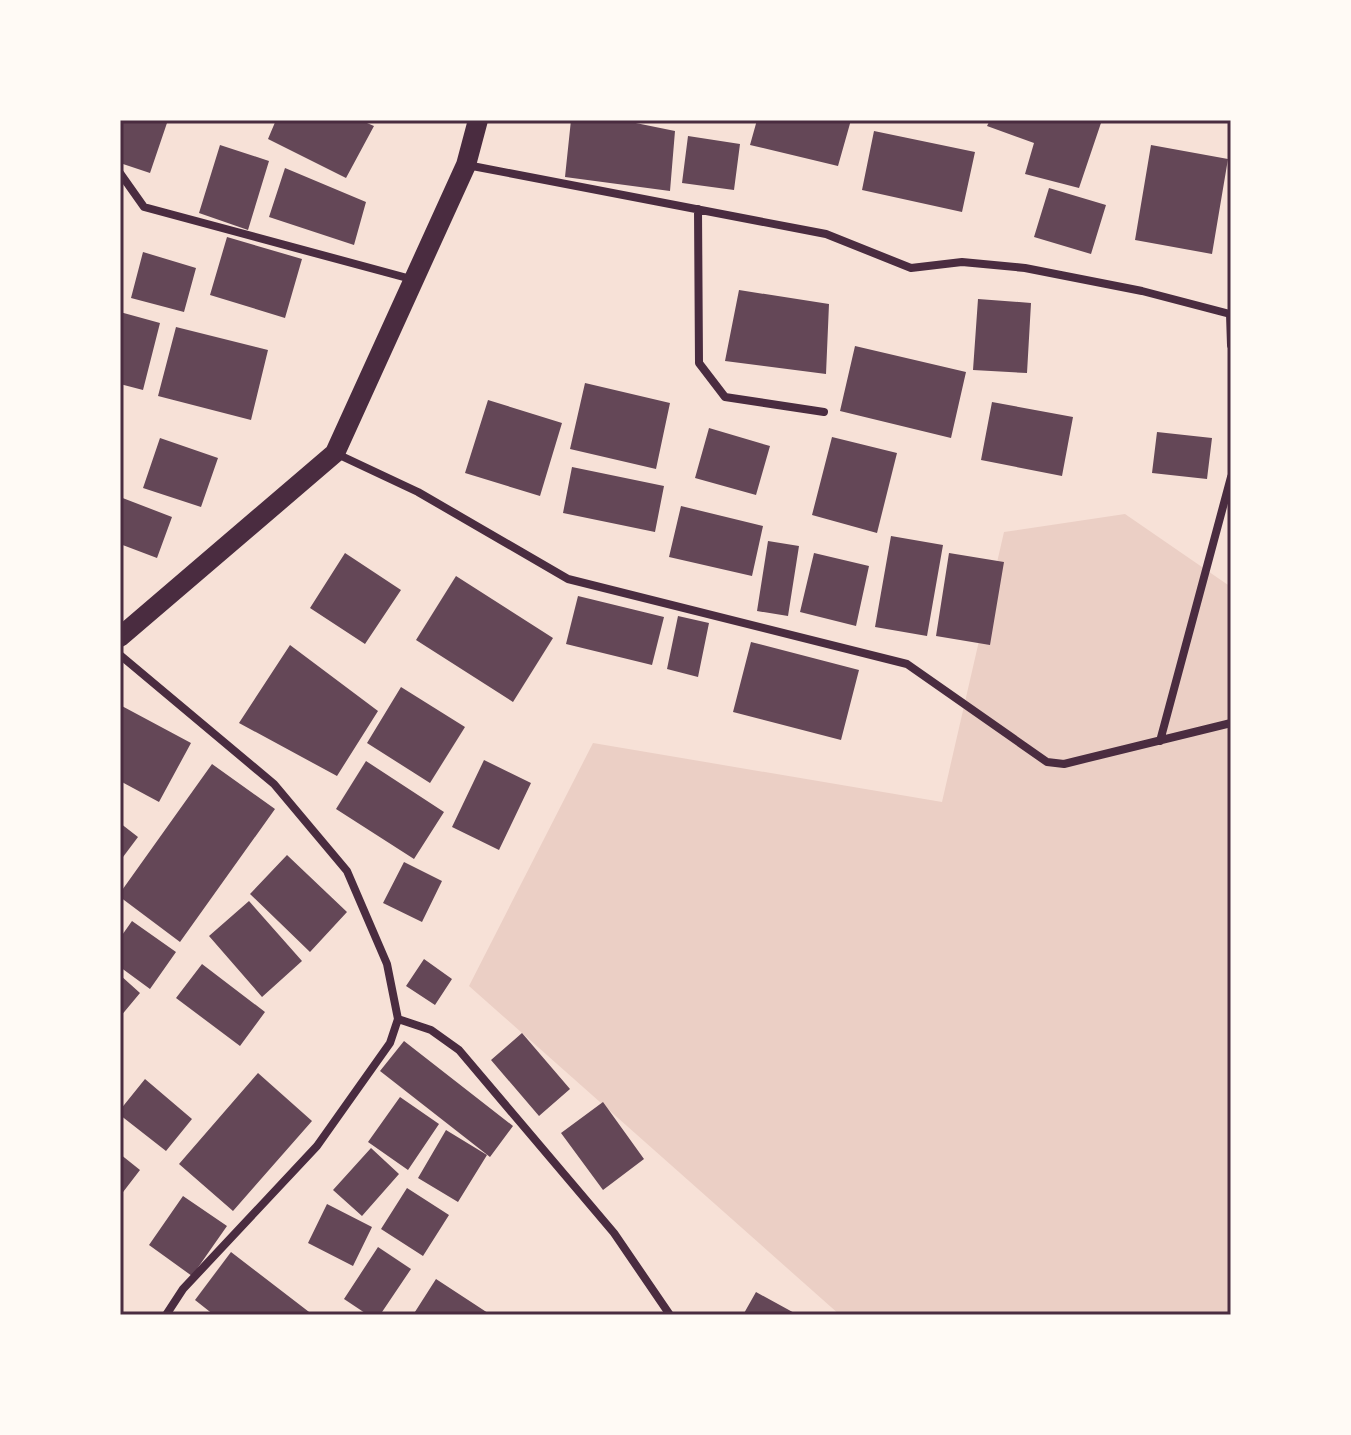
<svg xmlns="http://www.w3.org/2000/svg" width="1351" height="1435" font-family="'DejaVu Sans',sans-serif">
<rect width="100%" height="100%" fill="#f7e1d7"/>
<path fill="#ebcfc5" d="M 1125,514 L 1231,587 L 1231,1315 L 840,1315 L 469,986 L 593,743 L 942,802 L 1004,532 Z"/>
<path fill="#644757" d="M 122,120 L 168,120 L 150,173 L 120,163 Z
M 276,120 L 360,120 L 374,126 L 346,178 L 268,139 Z
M 571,120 L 621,120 L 675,131 L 670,191 L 565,177 Z
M 757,120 L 851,120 L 838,166 L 750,145 Z
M 990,120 L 1102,120 L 1079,188 L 1025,174 L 1034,143 L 987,126 Z
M 874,131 L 975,152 L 962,212 L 862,190 Z
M 688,136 L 740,144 L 734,190 L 682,183 Z
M 220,145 L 269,161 L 248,230 L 199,213 Z
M 1151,145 L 1228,159 L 1212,254 L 1135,240 Z
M 285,168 L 366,202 L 354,245 L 269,217 Z
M 1049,188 L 1106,205 L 1091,254 L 1034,237 Z
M 227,237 L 302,259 L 285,318 L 210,295 Z
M 143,252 L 196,268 L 184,312 L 131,298 Z
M 739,290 L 829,304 L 826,374 L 725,361 Z
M 978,299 L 1031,303 L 1027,373 L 973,370 Z
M 120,312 L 160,323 L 143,390 L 120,384 Z
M 176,327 L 268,350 L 251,420 L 158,396 Z
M 855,346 L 966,372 L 951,438 L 840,411 Z
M 585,383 L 670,403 L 656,469 L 570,449 Z
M 488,400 L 562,423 L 540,496 L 465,473 Z
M 992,402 L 1073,417 L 1062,476 L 981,460 Z
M 709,428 L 770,446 L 756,495 L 695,478 Z
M 1157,432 L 1212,438 L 1207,479 L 1152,473 Z
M 832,437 L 897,453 L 877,533 L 812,515 Z
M 160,438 L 218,458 L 201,507 L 143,488 Z
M 572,467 L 664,486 L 655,532 L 563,513 Z
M 120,497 L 172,517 L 157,558 L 120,544 Z
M 681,506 L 763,526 L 752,576 L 669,557 Z
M 891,536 L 943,545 L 927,636 L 875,627 Z
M 768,541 L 799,546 L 788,616 L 757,611 Z
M 345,553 L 401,590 L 365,644 L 310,608 Z
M 814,553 L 869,566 L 856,626 L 800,612 Z
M 949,553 L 1004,562 L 990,645 L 936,636 Z
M 456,576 L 553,638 L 513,702 L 416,640 Z
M 578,596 L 664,617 L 652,665 L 566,644 Z
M 678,616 L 709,623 L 698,677 L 667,669 Z
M 751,642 L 859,670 L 841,740 L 733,712 Z
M 290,645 L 378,711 L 337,776 L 239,723 Z
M 401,687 L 465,727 L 430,783 L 367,743 Z
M 120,705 L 191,743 L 159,802 L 120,781 Z
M 484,760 L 531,783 L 499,850 L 452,827 Z
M 366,761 L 444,812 L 414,859 L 336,809 Z
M 212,764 L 275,809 L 180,942 L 120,897 L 120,893 Z
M 120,823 L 138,837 L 120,861 Z
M 287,855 L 347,912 L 310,952 L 250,894 Z
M 404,862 L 442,881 L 422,922 L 383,903 Z
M 249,901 L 302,961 L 262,997 L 209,936 Z
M 132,921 L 176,952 L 150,989 L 120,967 L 120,938 Z
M 424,959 L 452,979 L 435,1005 L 406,986 Z
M 202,964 L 265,1012 L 240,1046 L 176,998 Z
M 120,975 L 140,993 L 120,1017 Z
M 522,1033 L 570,1089 L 539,1116 L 491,1060 Z
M 404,1041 L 513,1126 L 490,1157 L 380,1071 Z
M 258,1073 L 312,1121 L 233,1211 L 179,1164 Z
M 145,1079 L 192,1119 L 166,1151 L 120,1115 L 120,1110 Z
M 400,1097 L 439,1124 L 408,1170 L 368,1142 Z
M 603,1102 L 644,1159 L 603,1190 L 561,1133 Z
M 446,1130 L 487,1155 L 458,1202 L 418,1178 Z
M 371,1148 L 399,1174 L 362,1216 L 333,1190 Z
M 120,1154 L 140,1170 L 120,1196 Z
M 407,1188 L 449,1215 L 423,1256 L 381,1229 Z
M 183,1196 L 227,1226 L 192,1276 L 149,1245 Z
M 327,1204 L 372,1227 L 353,1266 L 308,1243 Z
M 378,1247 L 411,1269 L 380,1315 L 368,1315 L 344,1299 Z
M 231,1252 L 313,1315 L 214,1315 L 195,1300 Z
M 436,1279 L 491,1315 L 413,1315 Z
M 756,1292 L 798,1315 L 743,1315 Z"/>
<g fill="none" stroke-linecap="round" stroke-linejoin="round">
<path stroke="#4a2c40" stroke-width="8" d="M 467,165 L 826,234 L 911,268 L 962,262 L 1025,268 L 1142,291 L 1230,314 L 1231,345
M 120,173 L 144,207 L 411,279
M 698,209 L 699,363 L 725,397 L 824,412
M 335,453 L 418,492 L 568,579 L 907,664 L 1047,762 L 1064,764 L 1231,723
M 120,655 L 274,784 L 347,871 L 387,964 L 398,1019 L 390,1043 L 317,1146 L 183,1289 L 166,1315
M 1160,741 L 1231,477
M 398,1019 L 431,1030 L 459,1050 L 614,1233 L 670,1315"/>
<path stroke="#4a2c40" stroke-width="20" d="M 120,637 L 335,453 L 466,165 L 478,120"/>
</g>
<rect width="1351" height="1435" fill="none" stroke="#fffaf5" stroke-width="244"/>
<rect x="122" y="122" width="1107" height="1191" fill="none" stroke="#4a2c40" stroke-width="3"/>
</svg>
